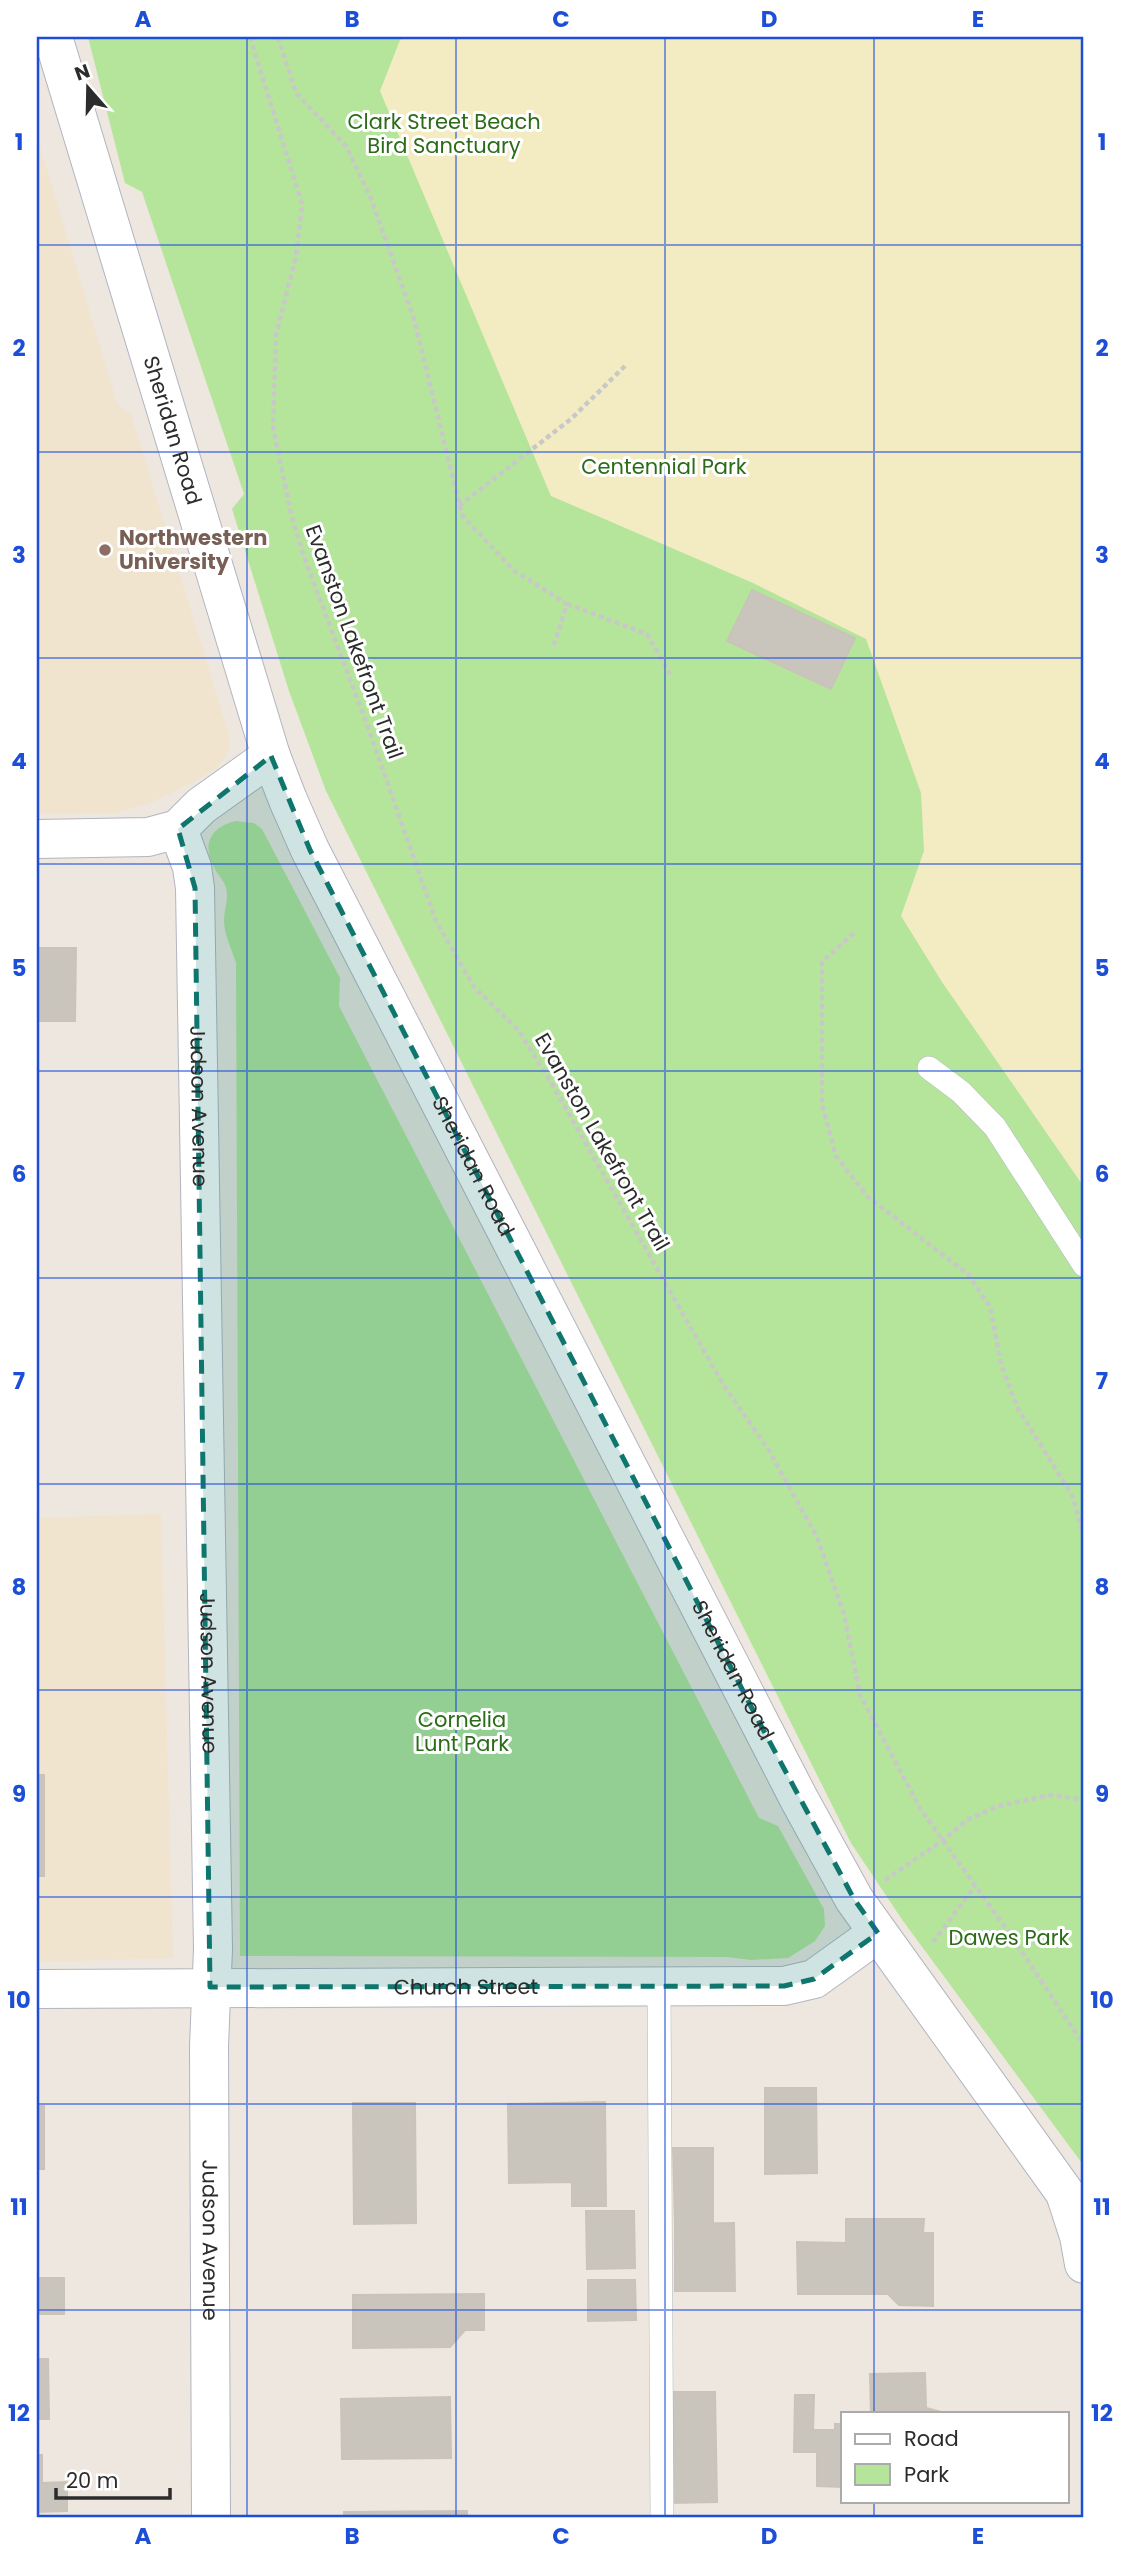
<svg xmlns="http://www.w3.org/2000/svg" width="1121" height="2555" font-family="Poppins,sans-serif">
<rect width="100%" height="100%" fill="#eee7df"/>
<path fill="#f0e4ce" d="M 37,136 L 118,406 L 131,414 L 229,735 L 230,746 L 225,757 L 215,769 L 194,782 L 155,801 L 117,813 L 37,814 Z
M 161,1514 L 173,1958 L 37,1962 L 37,1518 Z"/>
<path fill="#b5e59b" d="M 88,37 L 1084,37 L 1084,2166 L 903,1921 L 851,1843 L 326,791 L 289,691 L 232,509 L 244,494 L 142,192 L 125,183 Z
M 236,821 L 254,823 L 262,829 L 340,978 L 339,1006 L 759,1818 L 778,1826 L 824,1909 L 825,1926 L 815,1941 L 788,1958 L 751,1960 L 727,1957 L 240,1956 L 236,963 C 232,950 224,934 224,921 C 224,911 229,898 226,888 C 225,882 218,875 215,869 C 201,845 210,827 236,821 Z"/>
<path fill="#f3ebc2" d="M 404,37 L 1084,37 L 1084,1187 L 942,982 L 901,916 L 924,851 L 921,793 L 866,639 L 753,583 L 551,496 L 380,91 L 400,40 Z"/>
<path fill="#c9c5bd" stroke="#cac3b8" stroke-width="2" d="M 752,590 L 855,638 L 831,689 L 727,641 Z
M 37,948 L 76,948 L 75,1021 L 37,1021 Z
M 37,1775 L 44,1775 L 44,1876 L 37,1876 Z
M 765,2088 L 816,2088 L 817,2173 L 765,2174 Z
M 605,2102 L 606,2206 L 572,2206 L 572,2182 L 509,2183 L 508,2104 Z
M 353,2103 L 415,2103 L 416,2223 L 354,2224 Z
M 37,2106 L 44,2106 L 44,2169 L 37,2169 Z
M 673,2148 L 713,2148 L 713,2224 L 675,2224 Z
M 586,2211 L 634,2211 L 635,2268 L 587,2269 Z
M 846,2219 L 924,2219 L 923,2233 L 933,2233 L 933,2306 L 899,2305 L 888,2294 L 798,2294 L 797,2242 L 846,2243 Z
M 734,2223 L 735,2291 L 675,2291 L 675,2224 Z
M 37,2278 L 64,2278 L 64,2314 L 37,2314 Z
M 588,2280 L 635,2280 L 636,2320 L 588,2321 Z
M 484,2294 L 484,2330 L 465,2330 L 450,2347 L 353,2348 L 353,2295 Z
M 37,2359 L 48,2359 L 49,2419 L 37,2419 Z
M 925,2373 L 926,2408 L 945,2413 L 871,2413 L 870,2374 Z
M 669,2392 L 715,2392 L 717,2502 L 670,2503 Z
M 795,2395 L 814,2395 L 813,2430 L 835,2430 L 835,2424 L 843,2424 L 843,2487 L 817,2486 L 817,2452 L 794,2452 Z
M 450,2397 L 451,2458 L 342,2459 L 341,2399 Z
M 37,2455 L 42,2455 L 42,2483 L 67,2482 L 67,2511 L 37,2512 Z
M 467,2511 L 467,2518 L 344,2518 L 344,2512 Z"/>
<g fill="none" stroke-linecap="round" stroke-linejoin="round">
<g stroke="#b2b5c0" stroke-width="24">
<path id="service" d="M 929,1068 L 961,1092 L 995,1127 L 1084,1265
M 659,1986 L 662,2518"/>
</g>
<g stroke="#b2b5c0" stroke-width="40">
<g id="minor">
<path id="s1" d="M 178,829 L 192,867 L 195,888 L 213,1949 L 209,2046 L 211,2518"/>
</g>
</g>
<g stroke="#b2b5c0" stroke-width="40">
<g id="tertiary">
<path d="M 37,839 L 148,837 L 178,829 L 201,806 L 271,756"/>
<path id="s2" d="M 37,1989 L 784,1986 L 814,1979 L 878,1933"/>
</g>
</g>
<g stroke="#b2b5c0" stroke-width="40">
<g id="secondary">
<path id="s3" d="M 53,37 L 271,756 L 288,800 L 310,850 L 799,1799 L 854,1899 L 1065,2193 L 1079,2236 L 1084,2264"/>
</g>
</g>
<path stroke="#c8c8c8" stroke-width="4.5" stroke-dasharray="5 3.5" stroke-linecap="butt" d="M 250,37 L 302,204 L 296,257 L 276,335 L 273,427 L 291,514 L 304,557 L 366,722 L 436,921 L 474,987 L 519,1031 L 549,1079 L 724,1386 L 768,1449 L 817,1537 L 844,1614 L 860,1695 L 921,1810 L 1012,1937 L 1084,2045
M 278,37 L 296,93 L 346,146 L 370,196 L 414,319 L 462,515 L 513,570 L 567,604 L 554,645
M 459,506 L 571,419 L 625,366
M 567,604 L 647,634 L 670,674
M 854,933 L 822,962 L 822,1105 L 836,1156 L 867,1196 L 969,1275 L 990,1307 L 1001,1364 L 1017,1407 L 1072,1495 L 1084,1536
M 885,1880 L 942,1841 L 967,1820 L 998,1806 L 1051,1795 L 1084,1800
M 933,1942 L 975,1886"/>
<use href="#service" stroke="#fff" stroke-width="23"/>
<use href="#minor" stroke="#fff" stroke-width="38"/>
<use href="#tertiary" stroke="#fff" stroke-width="38"/>
<use href="#secondary" stroke="#fff" stroke-width="38"/>
</g>
<path fill="#0f766e" fill-opacity="0.2" stroke="#0f766e" stroke-width="5" stroke-dasharray="14 9" stroke-linejoin="round" d="M 271,756 L 310,850 L 758,1720 L 854,1899 L 878,1933 L 814,1979 L 784,1986 L 210,1987 L 195,888 L 178,829 Z"/>
<path fill="none" stroke="#1d4ed8" stroke-width="2" stroke-opacity="0.55" d="M 247,37 L 247,2518M 456,37 L 456,2518M 665,37 L 665,2518M 874,37 L 874,2413M 37,245 L 1084,245M 37,452 L 1084,452M 37,658 L 1084,658M 37,864 L 1084,864M 37,1071 L 1084,1071M 37,1278 L 1084,1278M 37,1484 L 1084,1484M 37,1690 L 1084,1690M 37,1897 L 1084,1897M 37,2104 L 1084,2104M 37,2310 L 1084,2310M 874,2501 L 874,2518"/>
<circle fill="#8d6e63" stroke="#fff" stroke-width="2.5" cx="105" cy="550" r="7"/>
<g text-anchor="middle" stroke-width="6" stroke-linejoin="round" paint-order="stroke">
<g font-size="21" fill="#2c6c19" stroke="#fff">
<text x="444" y="129">Clark Street Beach<tspan x="444" dy="24">Bird Sanctuary</tspan></text>
<text x="664" y="474">Centennial Park</text>
<text x="462" y="1727">Cornelia<tspan x="462" dy="24">Lunt Park</tspan></text>
<text x="1009" y="1945">Dawes Park</text>
</g>
<g font-size="21" fill="#2c2c2c" stroke="#fff">
<text dy="7" stroke="none"><textPath href="#s3" startOffset="411">Sheridan Road</textPath></text>
<text transform="translate(354 642) rotate(70)" y="7">Evanston Lakefront Trail</text>
<text dy="7" stroke="none"><textPath href="#s1" startOffset="280">Judson Avenue</textPath></text>
<text transform="translate(602 1142) rotate(60)" y="7">Evanston Lakefront Trail</text>
<text dy="7" stroke="none"><textPath href="#s3" startOffset="1209">Sheridan Road</textPath></text>
<text dy="7" stroke="none"><textPath href="#s3" startOffset="1776">Sheridan Road</textPath></text>
<text dy="7" stroke="none"><textPath href="#s1" startOffset="847">Judson Avenue</textPath></text>
<text dy="7" stroke="none"><textPath href="#s2" startOffset="429">Church Street</textPath></text>
<text dy="7" stroke="none"><textPath href="#s1" startOffset="1414">Judson Avenue</textPath></text>
</g>
<g font-size="21" font-weight="bold" fill="#785e54" stroke="#fff" text-anchor="start">
<text x="119" y="545">Northwestern<tspan x="119" dy="24">University</tspan></text>
</g>
</g>
<rect width="1121" height="2555" fill="none" stroke="#ffffff" stroke-width="77"/>
<rect x="841" y="2412" width="228" height="91" fill="#ffffff" stroke="#ababab" stroke-width="2"/>
<rect x="855" y="2434" width="35" height="10" fill="#ffffff" stroke="#ababab" stroke-width="2"/>
<text x="904" y="2446" font-size="21" fill="#2c2c2c">Road</text>
<rect x="855" y="2464" width="35" height="21" fill="#b5e59b" stroke="#ababab" stroke-width="2"/>
<text x="904" y="2482" font-size="21" fill="#2c2c2c">Park</text>
<g transform="translate(88 88) rotate(340)" stroke="#ffffff" stroke-width="5" paint-order="stroke">
<path d="M0-5L12 26L0 18L-12 26Z" fill="#2c2c2c"/>
<text y="-10" font-size="19" font-weight="bold" text-anchor="middle" fill="#2c2c2c">N</text>
</g>
<path d="M56 2488v10h114v-10" fill="none" stroke="#2c2c2c" stroke-width="3.5"/>
<text x="66" y="2488" font-size="21" fill="#2c2c2c" stroke="#ffffff" stroke-width="5" paint-order="stroke">20 m</text>
<rect x="38" y="38" width="1044" height="2478" fill="none" stroke="#1d4ed8" stroke-width="2.5"/>
<g font-size="23" text-anchor="middle" font-weight="bold" fill="#1d4ed8">
<text x="143" y="27">A</text>
<text x="352" y="27">B</text>
<text x="561" y="27">C</text>
<text x="769" y="27">D</text>
<text x="978" y="27">E</text>
<text x="19" y="150">1</text>
<text x="1102" y="150">1</text>
<text x="19" y="356">2</text>
<text x="1102" y="356">2</text>
<text x="19" y="563">3</text>
<text x="1102" y="563">3</text>
<text x="19" y="769">4</text>
<text x="1102" y="769">4</text>
<text x="19" y="976">5</text>
<text x="1102" y="976">5</text>
<text x="19" y="1182">6</text>
<text x="1102" y="1182">6</text>
<text x="19" y="1389">7</text>
<text x="1102" y="1389">7</text>
<text x="19" y="1595">8</text>
<text x="1102" y="1595">8</text>
<text x="19" y="1802">9</text>
<text x="1102" y="1802">9</text>
<text x="19" y="2008">10</text>
<text x="1102" y="2008">10</text>
<text x="19" y="2215">11</text>
<text x="1102" y="2215">11</text>
<text x="19" y="2421">12</text>
<text x="1102" y="2421">12</text>
<text x="143" y="2544">A</text>
<text x="352" y="2544">B</text>
<text x="561" y="2544">C</text>
<text x="769" y="2544">D</text>
<text x="978" y="2544">E</text>
</g>
</svg>
